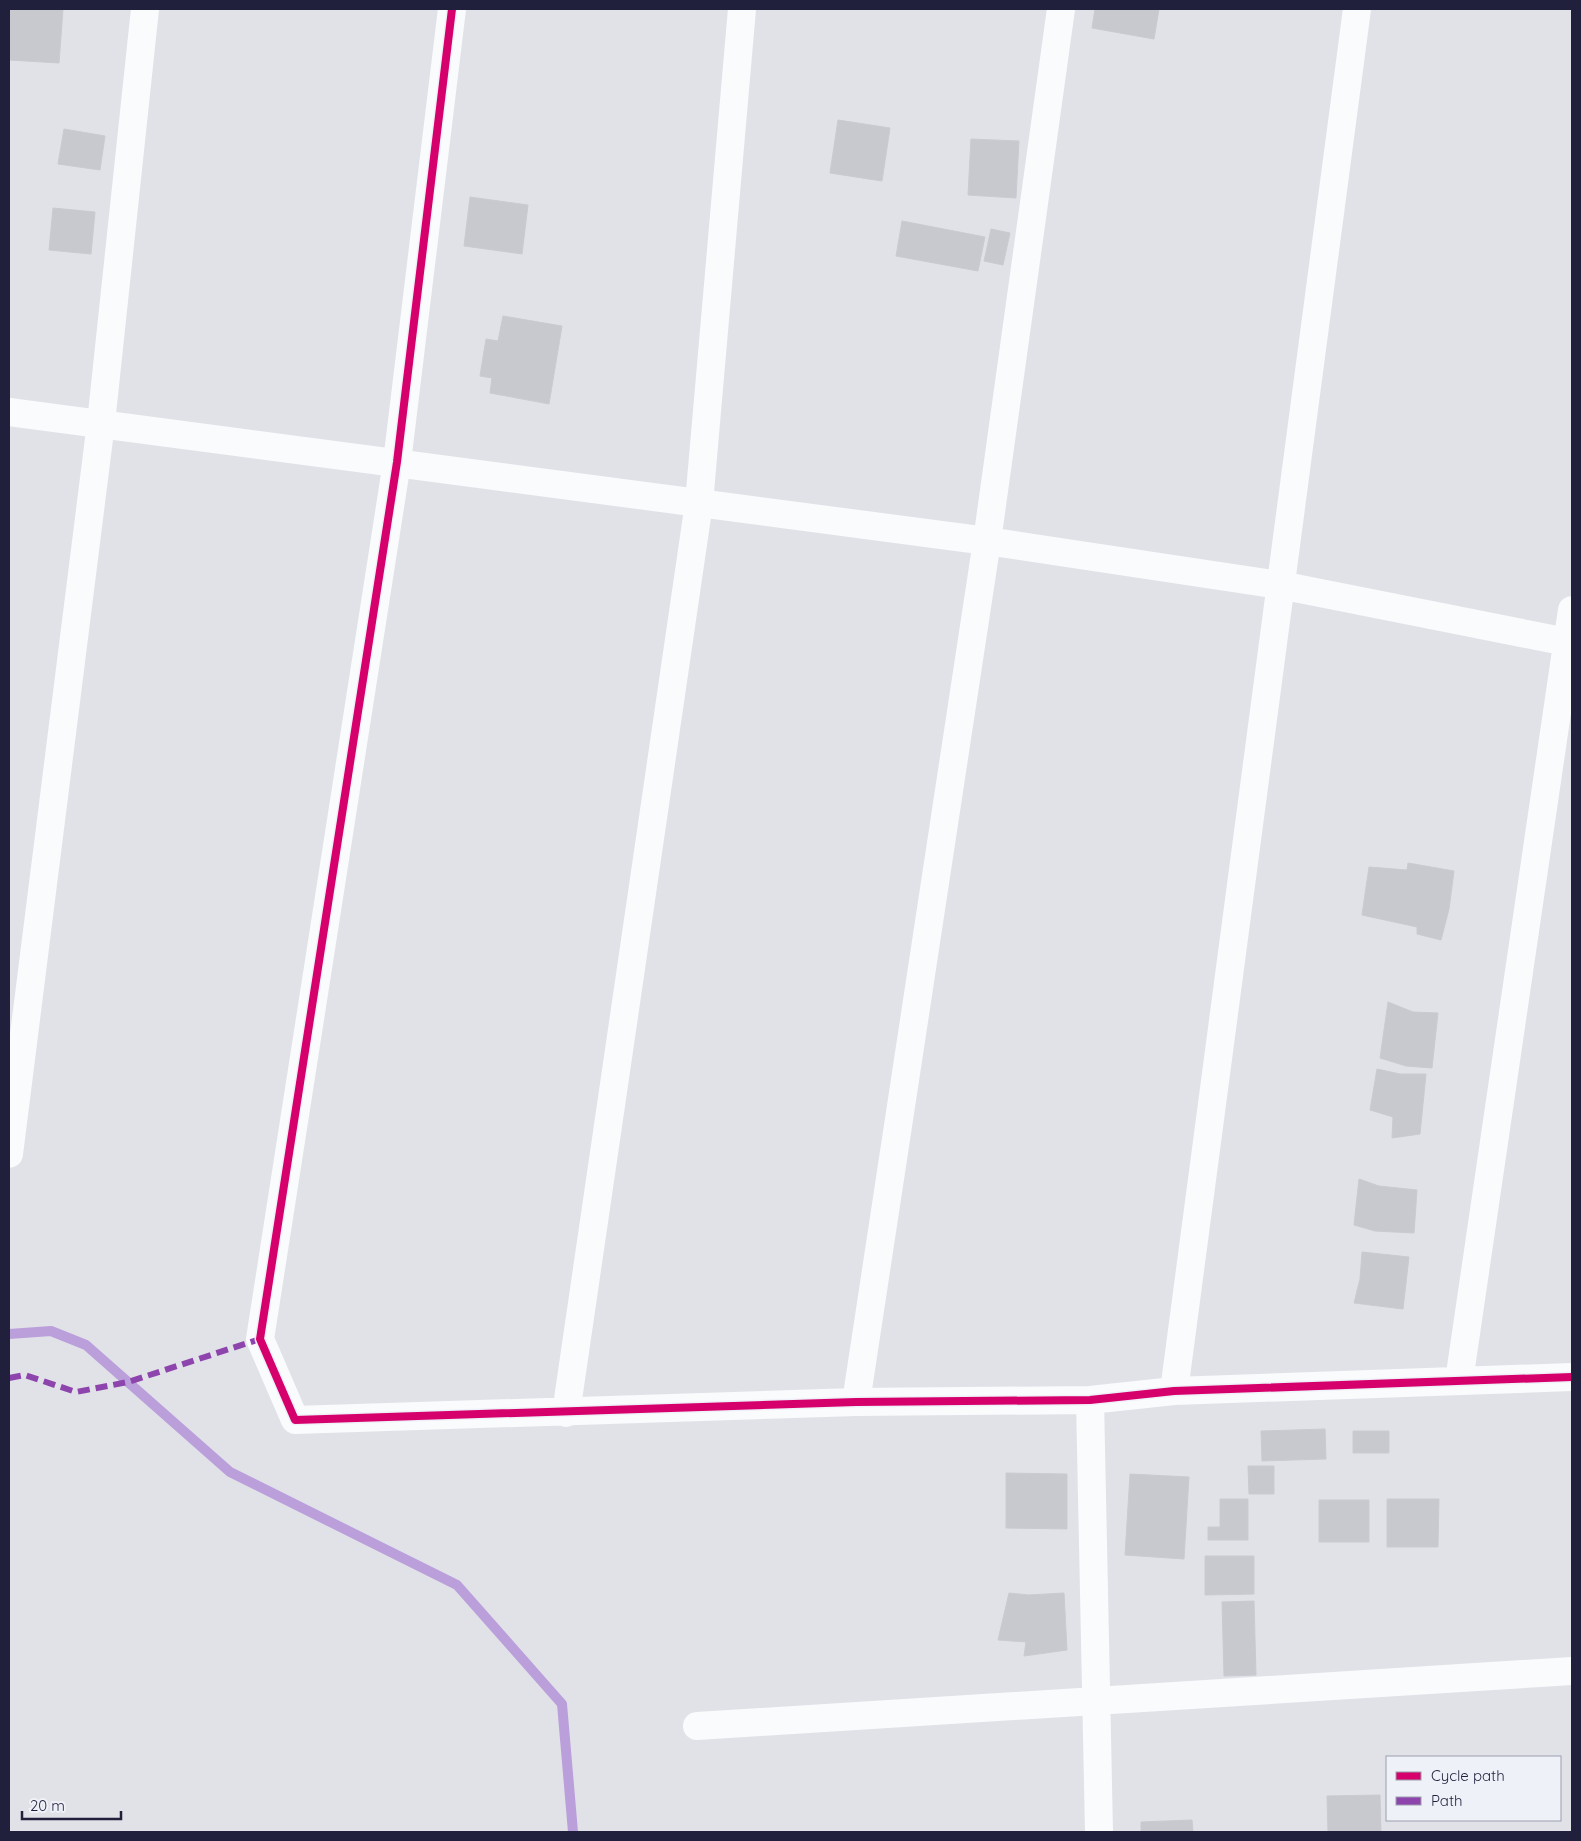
<svg xmlns="http://www.w3.org/2000/svg" width="1581" height="1841" font-family="Quicksand,sans-serif">
<rect width="100%" height="100%" fill="#e1e2e8"/>
<g fill="none" stroke-linecap="round" stroke-linejoin="round">
<path stroke="#ba9fdb" stroke-width="10" d="M 9,1334 L 51,1331 L 86,1345 L 230,1472 L 457,1585 L 562,1704 L 573,1832"/>
</g>
<path fill="#c8c9cf" stroke="#cacbd1" d="M 9,9 L 63,9 L 59,63 L 9,60 Z
M 1095,9 L 1159,9 L 1154,39 L 1092,28 Z
M 838,120 L 890,128 L 882,181 L 830,173 Z
M 64,129 L 105,136 L 100,170 L 58,164 Z
M 971,139 L 1019,141 L 1016,198 L 968,195 Z
M 470,197 L 528,205 L 522,254 L 464,246 Z
M 53,208 L 95,212 L 91,254 L 49,250 Z
M 902,221 L 985,237 L 978,271 L 896,256 Z
M 991,229 L 1010,233 L 1003,265 L 984,261 Z
M 503,316 L 562,326 L 549,404 L 490,393 L 492,378 L 480,376 L 486,339 L 498,341 Z
M 1408,863 L 1454,871 L 1449,909 L 1441,940 L 1417,934 L 1417,927 L 1362,915 L 1369,867 L 1407,870 Z
M 1388,1002 L 1413,1012 L 1438,1013 L 1432,1068 L 1406,1066 L 1380,1058 Z
M 1377,1069 L 1400,1074 L 1426,1074 L 1420,1134 L 1392,1138 L 1393,1117 L 1370,1110 Z
M 1359,1179 L 1379,1186 L 1417,1190 L 1414,1233 L 1375,1231 L 1354,1225 Z
M 1362,1252 L 1409,1257 L 1403,1309 L 1354,1303 L 1360,1279 Z
M 1325,1429 L 1326,1459 L 1262,1461 L 1261,1431 Z
M 1353,1431 L 1389,1431 L 1389,1453 L 1353,1453 Z
M 1248,1466 L 1274,1466 L 1274,1494 L 1249,1494 Z
M 1006,1473 L 1067,1474 L 1067,1529 L 1006,1528 Z
M 1130,1474 L 1189,1477 L 1184,1559 L 1125,1555 Z
M 1220,1499 L 1248,1499 L 1248,1540 L 1208,1540 L 1208,1527 L 1220,1527 Z
M 1387,1499 L 1439,1499 L 1438,1547 L 1387,1547 Z
M 1319,1500 L 1369,1500 L 1369,1542 L 1319,1542 Z
M 1205,1556 L 1254,1556 L 1254,1594 L 1205,1595 Z
M 1009,1593 L 1029,1595 L 1064,1593 L 1067,1650 L 1024,1656 L 1026,1642 L 998,1640 Z
M 1254,1601 L 1256,1675 L 1224,1676 L 1222,1602 Z
M 1380,1795 L 1381,1832 L 1328,1832 L 1327,1796 Z
M 1192,1820 L 1193,1832 L 1141,1832 L 1141,1822 Z"/>
<g fill="none" stroke-linecap="round" stroke-linejoin="round">
<path stroke="#fafbfc" stroke-width="28" d="M 452,9 L 397,462 L 260,1339 L 295,1420 L 856,1402 L 1090,1400 L 1174,1391 L 1572,1377
M 9,412 L 987,541 L 1280,585 L 1572,643
M 9,1154 L 101,423 L 145,9
M 1459,1381 L 1572,610
M 1174,1391 L 1357,9
M 1090,1400 L 1099,1832
M 856,1402 L 987,541 L 1061,9
M 566,1413 L 699,503 L 742,9
M 697,1726 L 1572,1671"/>
<path stroke="#8e44ad" stroke-width="6" stroke-dasharray="12 6" stroke-linecap="butt" d="M 9,1378 L 25,1375 L 76,1392 L 128,1382 L 260,1339"/>
<g stroke="#eff1f8" stroke-width="11">
<path id="cycleway" d="M 452,9 L 397,462 L 260,1339 L 295,1420 L 856,1402 L 1090,1400 L 1174,1391 L 1572,1377"/>
</g>
<use href="#cycleway" stroke="#d6006c" stroke-width="8"/>
</g>
<rect width="1581" height="1841" fill="none" stroke="#201f3c" stroke-width="20"/>
<rect x="1386" y="1756" width="175" height="65" fill="#eff1f8" stroke="#9c9dad"/>
<rect x="1396" y="1772" width="25" height="8" fill="#d6006c" stroke="#9c9dad"/>
<text x="1431" y="1781" font-size="15" fill="#201f3c">Cycle path</text>
<rect x="1396" y="1797" width="25" height="8" fill="#8e44ad" stroke="#9c9dad"/>
<text x="1431" y="1806" font-size="15" fill="#201f3c">Path</text>
<path d="M22 1811v8h99v-8" fill="none" stroke="#201f3c" stroke-width="2.5"/>
<text x="30" y="1811" font-size="15" fill="#201f3c" stroke="#eff1f8" stroke-width="4" paint-order="stroke">20 m</text>
</svg>
